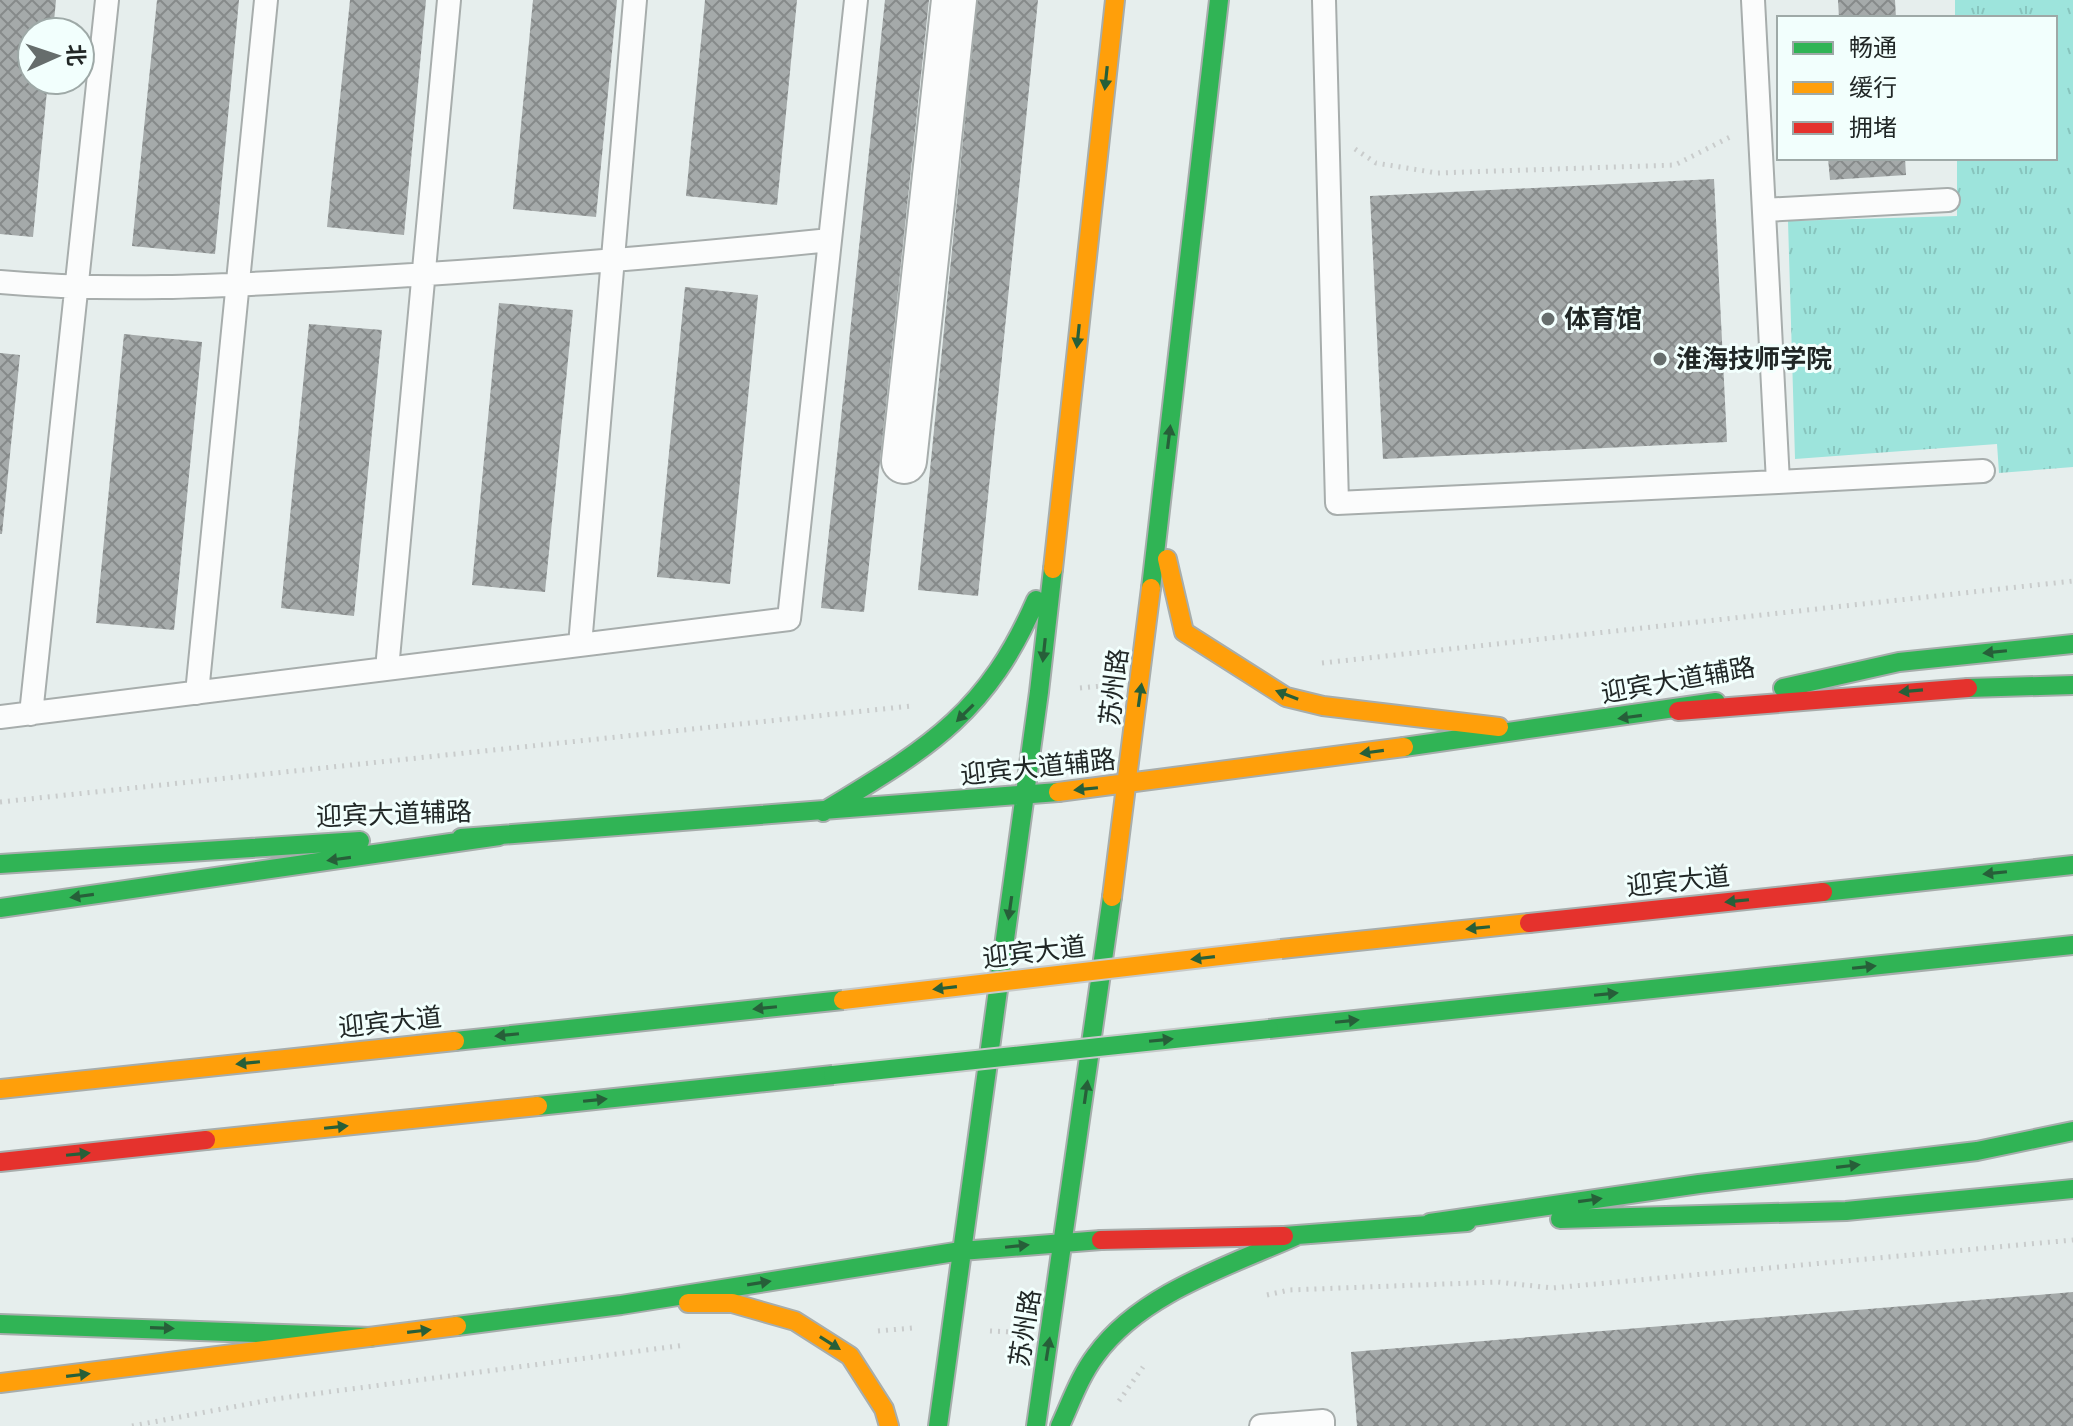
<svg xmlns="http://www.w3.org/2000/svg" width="2073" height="1426" font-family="Lato,'Noto Sans SC',sans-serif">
<defs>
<pattern id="park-tufts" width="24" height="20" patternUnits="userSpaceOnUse" patternTransform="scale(2)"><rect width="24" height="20" fill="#9de4dc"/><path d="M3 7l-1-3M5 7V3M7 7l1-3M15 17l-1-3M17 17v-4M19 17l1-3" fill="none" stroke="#87c4bd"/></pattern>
<pattern id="building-cross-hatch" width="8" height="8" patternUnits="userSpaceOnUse" patternTransform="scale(2)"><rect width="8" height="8" fill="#a5aaaa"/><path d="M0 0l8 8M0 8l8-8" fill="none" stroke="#868a8a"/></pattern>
</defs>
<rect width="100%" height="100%" fill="#e6eeed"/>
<path fill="url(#park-tufts)" d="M 1955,0 L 2073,0 L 2073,467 L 1999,473 L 1997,444 L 1795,459 L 1788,221 L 1957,216 L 1957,158 L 2055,158 L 2055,18 L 1955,18 Z"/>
<path fill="url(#building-cross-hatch)" d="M 0,0 L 56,0 L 53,32 L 32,32 L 32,80 L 48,80 L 33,237 L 0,234 Z
M 157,0 L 239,0 L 215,254 L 132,246 Z
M 350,0 L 426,0 L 404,235 L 327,227 Z
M 533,0 L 617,0 L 596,217 L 513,209 Z
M 705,0 L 797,0 L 777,205 L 686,196 Z
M 885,0 L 929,0 L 864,612 L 821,608 Z
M 977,0 L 1038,0 L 978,596 L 918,590 Z
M 1838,0 L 1895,0 L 1896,18 L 1839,18 Z
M 1828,158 L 1905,158 L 1906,175 L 1830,180 Z
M 1714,179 L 1727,442 L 1383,459 L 1370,196 Z
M 685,287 L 758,295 L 730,584 L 657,577 Z
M 499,303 L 573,310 L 545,592 L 472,585 Z
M 309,324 L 382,330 L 354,616 L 281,608 Z
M 124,334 L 202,342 L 174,630 L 96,623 Z
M 0,353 L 20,355 L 2,534 L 0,534 Z
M 2073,1292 L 2073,1426 L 1357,1426 L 1351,1352 Z"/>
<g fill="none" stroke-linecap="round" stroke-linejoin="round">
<g stroke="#a7adac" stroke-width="26">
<path id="lane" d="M 1324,0 L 1337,503 L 1778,482 L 1753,0
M 1764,210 L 1948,200
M 0,282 C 109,292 218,286 328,280 C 496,271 663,257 830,240
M 1778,482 L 1983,471
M 580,645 L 635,0
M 387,669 L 449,0
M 197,693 L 266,0
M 31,714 L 107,0
M 0,717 L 789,619 L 856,0
M 1261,1426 L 1323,1421 L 1323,1426"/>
</g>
<g stroke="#a7adac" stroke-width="48">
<path id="street" d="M 904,461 L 954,0"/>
</g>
<g stroke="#a7adac" stroke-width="22">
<path id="fast" d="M 1151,588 L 1219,0
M 1783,688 L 1899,662 L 2073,644
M 1968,688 L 2073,685
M 1404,747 L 1716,702
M 823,812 C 926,749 986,716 1036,600
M 461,838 L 1058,792
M 0,864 L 360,841
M 1823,892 L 2073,865
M 0,908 L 499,836
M 1269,1029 L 2073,945
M 455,1041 L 843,1000
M 538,1106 L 833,1075
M 1560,1219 L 1846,1211 L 2073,1189
M 1430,1223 L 1699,1184 L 1977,1151 L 2073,1131
M 1284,1236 L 1467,1222
M 0,1324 L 371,1337
M 457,1326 L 621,1305 L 961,1251 L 1101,1240
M 938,1426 L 1039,692 L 1053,569
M 1036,1426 L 1112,897
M 1060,1426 C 1071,1402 1080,1376 1096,1355 C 1141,1293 1229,1266 1296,1236"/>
</g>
<g stroke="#a7adac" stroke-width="22">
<path id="slow" d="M 1167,559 L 1184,632 L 1286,697 L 1323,706 L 1499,727
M 1053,569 L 1115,0
M 1058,792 L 1404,747
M 1112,897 L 1151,588
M 1281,949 L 1529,923
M 0,1089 L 455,1041
M 206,1140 L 538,1106
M 688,1303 L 732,1303 L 795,1321 L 850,1356 L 884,1409 L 889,1426
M 0,1383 L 457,1326"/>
</g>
<g stroke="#a7adac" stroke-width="22">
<path id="jam" d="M 1678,711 L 1968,688
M 1529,923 L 1823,892
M 0,1162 L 206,1140
M 1101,1240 L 1284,1236"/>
</g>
<path stroke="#c9cccc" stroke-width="5" stroke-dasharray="2 6" stroke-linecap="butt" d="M 1355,149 L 1376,163 L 1437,173 L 1675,165 L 1732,136
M 1322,663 L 2073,581
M 1080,688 L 1102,686
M 0,802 L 911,706
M 1267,1295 L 1289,1290 L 1497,1282 L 1552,1288 L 2073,1240
M 878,1331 L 912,1328
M 990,1331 L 1012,1332
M 1119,1401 L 1143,1367
M 132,1426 L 275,1399 L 685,1345"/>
<use href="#lane" stroke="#fbfcfc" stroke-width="22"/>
<use href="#street" stroke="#fbfcfc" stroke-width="44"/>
<use href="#fast" stroke="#30b455" stroke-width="18"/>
<use href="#slow" stroke="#ff9f0a" stroke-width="18"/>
<use href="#jam" stroke="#e5322d" stroke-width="18"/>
<g stroke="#c6c9c9" stroke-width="22" stroke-linecap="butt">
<path id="fast-bridge" d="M 833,1075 L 1269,1029"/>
</g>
<g stroke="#c6c9c9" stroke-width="22" stroke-linecap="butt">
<path id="slow-bridge" d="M 843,1000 L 1281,949"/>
</g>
<use href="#fast-bridge" stroke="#30b455" stroke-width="18"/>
<use href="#slow-bridge" stroke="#ff9f0a" stroke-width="18"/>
</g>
<defs><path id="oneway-solid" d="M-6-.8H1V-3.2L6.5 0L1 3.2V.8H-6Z" transform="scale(2)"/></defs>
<g fill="#275f39">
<use href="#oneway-solid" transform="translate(1106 78) rotate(96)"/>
<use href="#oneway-solid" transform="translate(1078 336) rotate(96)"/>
<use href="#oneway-solid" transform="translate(1169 437) rotate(-83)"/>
<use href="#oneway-solid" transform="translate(1044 650) rotate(96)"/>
<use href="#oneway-solid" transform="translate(1995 652) rotate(174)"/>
<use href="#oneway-solid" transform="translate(1911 691) rotate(175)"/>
<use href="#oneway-solid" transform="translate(1140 695) rotate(-82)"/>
<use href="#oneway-solid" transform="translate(1287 695) rotate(-159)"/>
<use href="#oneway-solid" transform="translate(965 713) rotate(135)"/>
<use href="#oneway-solid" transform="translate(1630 717) rotate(172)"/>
<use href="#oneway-solid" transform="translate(1372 752) rotate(172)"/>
<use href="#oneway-solid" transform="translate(1086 789) rotate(174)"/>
<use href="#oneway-solid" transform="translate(339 859) rotate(172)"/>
<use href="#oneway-solid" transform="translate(1995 873) rotate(174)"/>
<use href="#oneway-solid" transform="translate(82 896) rotate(172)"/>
<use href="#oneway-solid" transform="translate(1737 901) rotate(174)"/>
<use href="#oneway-solid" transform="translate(1010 908) rotate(98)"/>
<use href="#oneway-solid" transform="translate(1478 928) rotate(174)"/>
<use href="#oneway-solid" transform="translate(1203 958) rotate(173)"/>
<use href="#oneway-solid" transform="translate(1864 967) rotate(-6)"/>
<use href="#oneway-solid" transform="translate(945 988) rotate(173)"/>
<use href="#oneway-solid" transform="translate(1606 994) rotate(-6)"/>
<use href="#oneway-solid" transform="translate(765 1008) rotate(174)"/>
<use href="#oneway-solid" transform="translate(1347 1021) rotate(-6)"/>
<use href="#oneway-solid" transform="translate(507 1035) rotate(174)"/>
<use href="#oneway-solid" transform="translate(1161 1040) rotate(-6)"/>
<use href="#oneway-solid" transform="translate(248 1063) rotate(174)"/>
<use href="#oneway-solid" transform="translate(1086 1092) rotate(-82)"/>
<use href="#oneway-solid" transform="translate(595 1100) rotate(-6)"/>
<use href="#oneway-solid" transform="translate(336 1127) rotate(-6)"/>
<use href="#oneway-solid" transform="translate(78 1154) rotate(-6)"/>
<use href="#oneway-solid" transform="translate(1848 1166) rotate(-7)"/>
<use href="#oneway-solid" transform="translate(1590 1200) rotate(-8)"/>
<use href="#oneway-solid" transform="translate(1017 1246) rotate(-6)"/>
<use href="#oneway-solid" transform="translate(759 1283) rotate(-9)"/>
<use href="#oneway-solid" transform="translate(162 1328) rotate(2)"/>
<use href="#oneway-solid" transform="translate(419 1331) rotate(-7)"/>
<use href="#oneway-solid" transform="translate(830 1343) rotate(32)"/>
<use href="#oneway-solid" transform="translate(1048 1349) rotate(-81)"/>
<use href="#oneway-solid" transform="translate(78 1375) rotate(-7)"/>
</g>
<g fill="#666d6c" stroke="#f2fffd" stroke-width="3">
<circle cx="1548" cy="319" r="8"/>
<circle cx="1660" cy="359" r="8"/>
</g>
<g text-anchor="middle" stroke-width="6" stroke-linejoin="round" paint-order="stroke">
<g font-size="26" font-weight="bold" fill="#212726" stroke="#f2fffd" text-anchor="start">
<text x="1564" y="328">体育馆</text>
<text x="1676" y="368">淮海技师学院</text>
</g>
<g font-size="26" fill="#212726" stroke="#f2fffd">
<text transform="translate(1678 680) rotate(-10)" y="9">迎宾大道辅路</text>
<text transform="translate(1114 687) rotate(-83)" y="9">苏州路</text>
<text transform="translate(1038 767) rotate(-6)" y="9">迎宾大道辅路</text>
<text transform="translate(394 814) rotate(-2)" y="9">迎宾大道辅路</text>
<text transform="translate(1678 881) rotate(-6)" y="9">迎宾大道</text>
<text transform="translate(1034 952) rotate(-7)" y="9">迎宾大道</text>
<text transform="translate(390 1022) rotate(-6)" y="9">迎宾大道</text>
<text transform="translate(1025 1328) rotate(-81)" y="9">苏州路</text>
</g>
</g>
<rect x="1777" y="16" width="280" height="144" fill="#f2fffd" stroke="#9ea9a7" stroke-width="2"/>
<rect x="1793" y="42" width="40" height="12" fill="#30b455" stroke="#9ea9a7" stroke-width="2"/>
<text x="1849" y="56" font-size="24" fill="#212726">畅通</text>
<rect x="1793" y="82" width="40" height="12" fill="#ff9f0a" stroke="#9ea9a7" stroke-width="2"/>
<text x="1849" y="96" font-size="24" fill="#212726">缓行</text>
<rect x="1793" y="122" width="40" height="12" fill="#e5322d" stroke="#9ea9a7" stroke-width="2"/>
<text x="1849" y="136" font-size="24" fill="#212726">拥堵</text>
<g transform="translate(56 56) rotate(87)"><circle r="38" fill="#f2fffd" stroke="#9ea9a7" stroke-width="2"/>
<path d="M0-6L14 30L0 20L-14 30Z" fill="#666d6c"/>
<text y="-12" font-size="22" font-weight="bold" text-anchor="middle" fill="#212726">北</text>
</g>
</svg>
